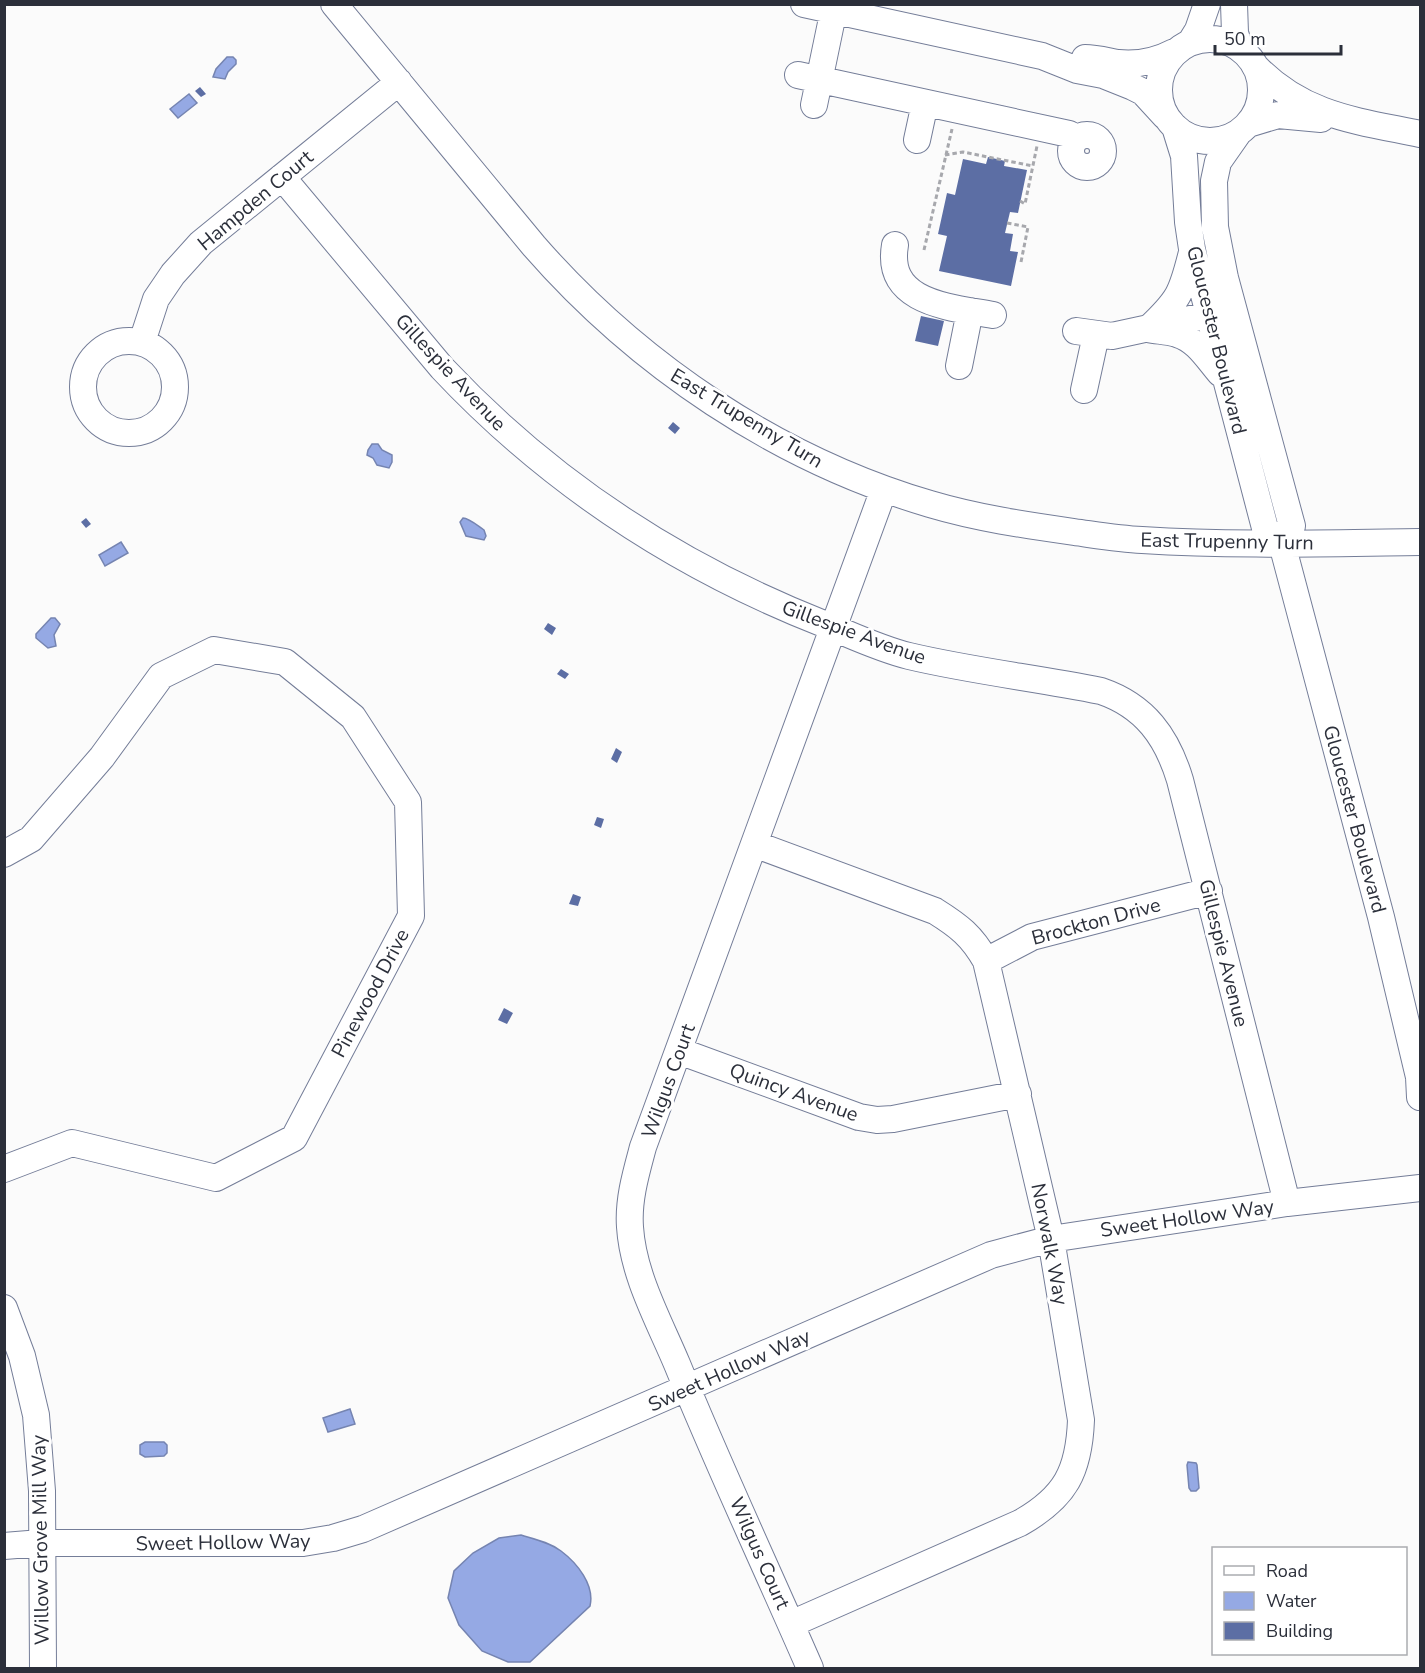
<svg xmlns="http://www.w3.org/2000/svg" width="1425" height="1673" font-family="'Nunito Sans',sans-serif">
<rect width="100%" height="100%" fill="#fbfbfb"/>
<path fill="#95a9e4" stroke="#7584b1" stroke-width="1.5" d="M 227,57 L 233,57 L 236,60 L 236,64 L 228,72 L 225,79 L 213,77 L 216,69 Z
M 189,94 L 197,103 L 178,118 L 170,109 Z
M 372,444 L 378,444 L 382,450 L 392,455 L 392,462 L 389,468 L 377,465 L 373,458 L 367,455 L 368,450 Z
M 463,518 C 469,518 478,526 484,530 L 486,536 L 484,540 L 466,536 L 460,522 Z
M 121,542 L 128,553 L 105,566 L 99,555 Z
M 51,618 L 55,618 L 60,624 L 54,635 L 56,646 L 48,648 L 36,638 L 36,634 Z
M 350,1409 L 355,1424 L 328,1432 L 323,1418 Z
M 145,1442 L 164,1442 L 167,1445 L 167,1453 L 164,1456 L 145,1457 L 140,1454 L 140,1445 Z
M 1188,1462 L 1196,1463 L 1197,1465 L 1199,1488 L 1196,1491 L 1191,1491 L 1189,1488 L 1187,1465 Z
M 521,1535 C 534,1539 549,1542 561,1551 C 577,1563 595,1585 590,1606 L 530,1662 L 508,1662 L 482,1651 L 459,1625 L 448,1598 L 454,1571 L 473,1553 L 499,1538 Z"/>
<path fill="#5c6ea4" d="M 200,87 L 206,94 L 201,97 L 195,91 Z
M 988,157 L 1005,161 L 1004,166 L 1027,170 L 1018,213 L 1010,212 L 1005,233 L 1013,234 L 1010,251 L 1018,252 L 1011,286 L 939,271 L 947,236 L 938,234 L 947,193 L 955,195 L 963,159 L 986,164 Z
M 921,316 L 944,321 L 938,346 L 915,341 Z
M 673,422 L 680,428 L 675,434 L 668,428 Z
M 86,518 L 91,524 L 86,528 L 81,522 Z
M 548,623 L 556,628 L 552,635 L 544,629 Z
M 561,669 L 569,674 L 565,679 L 557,674 Z
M 616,748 L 622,752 L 617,763 L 611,759 Z
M 597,817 L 604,819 L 601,828 L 594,825 Z
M 573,894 L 581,897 L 578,906 L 569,904 Z
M 504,1008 L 513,1013 L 507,1024 L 498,1020 Z"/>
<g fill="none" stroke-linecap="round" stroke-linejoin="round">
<g stroke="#747d98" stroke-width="28">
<path id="minor" d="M 334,4 L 534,246 C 638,365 777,459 930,504 C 977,518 1025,525 1074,532 C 1096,535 1119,539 1142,540 C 1235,546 1328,543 1420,542
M 804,4 L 1042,56 L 1077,70 L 1103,75 L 1133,87 L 1143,92 L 1165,116
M 1234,4 L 1235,33 L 1240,48
M1159 90a51 51 0 1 1 102 0a51 51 0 1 1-102 0Z
M 1190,43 L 1198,30 L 1207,4
M 1085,58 C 1096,58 1107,61 1118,63 C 1138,65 1157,61 1174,52
M 1257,68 C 1304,116 1358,121 1420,134
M 798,75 L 1069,134 L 1074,141
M 814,105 L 835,4
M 1248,124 L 1278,115 L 1321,119
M 1175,127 L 1184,156 L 1188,222 L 1192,249 L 1265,528 L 1282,544 L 1381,917 L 1419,1077 L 1420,1097
M 1239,132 L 1218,162 L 1214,181 L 1215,227 L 1225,278 L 1292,526 L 1282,544
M1071 151a16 16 0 1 1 32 0a16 16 0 1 1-32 0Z
M 917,140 L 925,103
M 282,177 L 442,368 C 549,482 679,567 824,624 C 851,635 880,649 909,656 C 972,671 1037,678 1101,691 C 1145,706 1167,737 1180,780 L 1287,1203
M 895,245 C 885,304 951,307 993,315
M 1192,252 C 1182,293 1179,300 1148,329 C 1158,331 1168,331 1177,334 C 1197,340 1207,358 1220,373
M 1076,331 L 1112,336 L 1209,315 L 1225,322
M83 387a46 46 0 1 1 92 0a46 46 0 1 1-92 0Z
M 142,342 L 156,299 L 173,274 L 201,243 L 399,82
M 959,366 L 970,311
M 1084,390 L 1096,335
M 754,844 L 935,911 C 959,926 972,936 986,961 L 1051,1239 L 1081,1420 C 1079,1471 1066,1497 1020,1523 L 791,1624
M 4,854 L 31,839 L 102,757 L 161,676 L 214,650 L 285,662 L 353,717 L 408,802 L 411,916 L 294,1138 L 216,1178 L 72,1143 L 4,1169
M 986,961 L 1032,937 L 1209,891
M 679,1051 L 859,1117 L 877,1120 L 893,1119 L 1018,1094
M 4,1308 L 22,1356 L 36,1415 L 42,1491 L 43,1668
M 4,1546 L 41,1543 L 303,1543 L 333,1538 L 363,1529 L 991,1255 L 1051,1239 L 1287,1203 L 1420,1188
M 810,1668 C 766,1567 719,1467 677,1364 C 659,1321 633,1275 630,1227 C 628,1200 636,1173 643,1147 L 884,489"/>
</g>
<path stroke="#a7a8ad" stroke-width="3" stroke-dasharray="4.5 3" stroke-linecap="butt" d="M 945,155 L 963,152 L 1033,166
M 1020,201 L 1025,204 L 1037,146
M 1007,223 L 1028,227 L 1021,262
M 924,250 L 952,129"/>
<use href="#minor" stroke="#fff" stroke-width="26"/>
</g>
<g text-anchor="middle" stroke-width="6" stroke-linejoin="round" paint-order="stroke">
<g font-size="20" fill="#2b2f3a" stroke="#fff">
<text transform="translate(255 200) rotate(-40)" y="7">Hampden Court</text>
<text transform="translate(1217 340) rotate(76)" y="7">Gloucester Boulevard</text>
<text transform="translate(451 372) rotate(47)" y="7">Gillespie Avenue</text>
<text transform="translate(747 418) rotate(31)" y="7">East Trupenny Turn</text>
<text transform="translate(1227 541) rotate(1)" y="7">East Trupenny Turn</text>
<text transform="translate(854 632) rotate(20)" y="7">Gillespie Avenue</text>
<text transform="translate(1355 819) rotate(75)" y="7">Gloucester Boulevard</text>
<text transform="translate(1096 921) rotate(-15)" y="7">Brockton Drive</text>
<text transform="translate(1224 953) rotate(76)" y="7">Gillespie Avenue</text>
<text transform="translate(370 993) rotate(-62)" y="7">Pinewood Drive</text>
<text transform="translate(668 1081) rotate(-70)" y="7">Wilgus Court</text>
<text transform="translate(794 1092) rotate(20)" y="7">Quincy Avenue</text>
<text transform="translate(1187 1218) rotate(-8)" y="7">Sweet Hollow Way</text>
<text transform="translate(1050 1244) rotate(79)" y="7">Norwalk Way</text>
<text transform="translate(729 1370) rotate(-24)" y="7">Sweet Hollow Way</text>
<text transform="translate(40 1540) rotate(-91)" y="7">Willow Grove Mill Way</text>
<text transform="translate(223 1542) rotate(-1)" y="7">Sweet Hollow Way</text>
<text transform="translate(760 1553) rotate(66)" y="7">Wilgus Court</text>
</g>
</g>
<rect width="1425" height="1673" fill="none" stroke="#2b2f3a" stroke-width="12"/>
<rect x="1212" y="1547" width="195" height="108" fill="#ffffff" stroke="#aaacb0" stroke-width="1.5"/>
<rect x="1224" y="1566" width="30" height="9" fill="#ffffff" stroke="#aaacb0" stroke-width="1.5"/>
<text x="1266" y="1577" font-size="18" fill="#2b2f3a">Road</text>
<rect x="1224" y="1592" width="30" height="18" fill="#95a9e4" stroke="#aaacb0" stroke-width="1.5"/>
<text x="1266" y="1607" font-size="18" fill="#2b2f3a">Water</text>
<rect x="1224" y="1622" width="30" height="18" fill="#5c6ea4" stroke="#aaacb0" stroke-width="1.5"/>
<text x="1266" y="1637" font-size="18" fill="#2b2f3a">Building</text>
<path d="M1215 45v9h126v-9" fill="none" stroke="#2b2f3a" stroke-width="3"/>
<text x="1224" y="45" font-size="18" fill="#2b2f3a" stroke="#ffffff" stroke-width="4.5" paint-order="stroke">50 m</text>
</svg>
